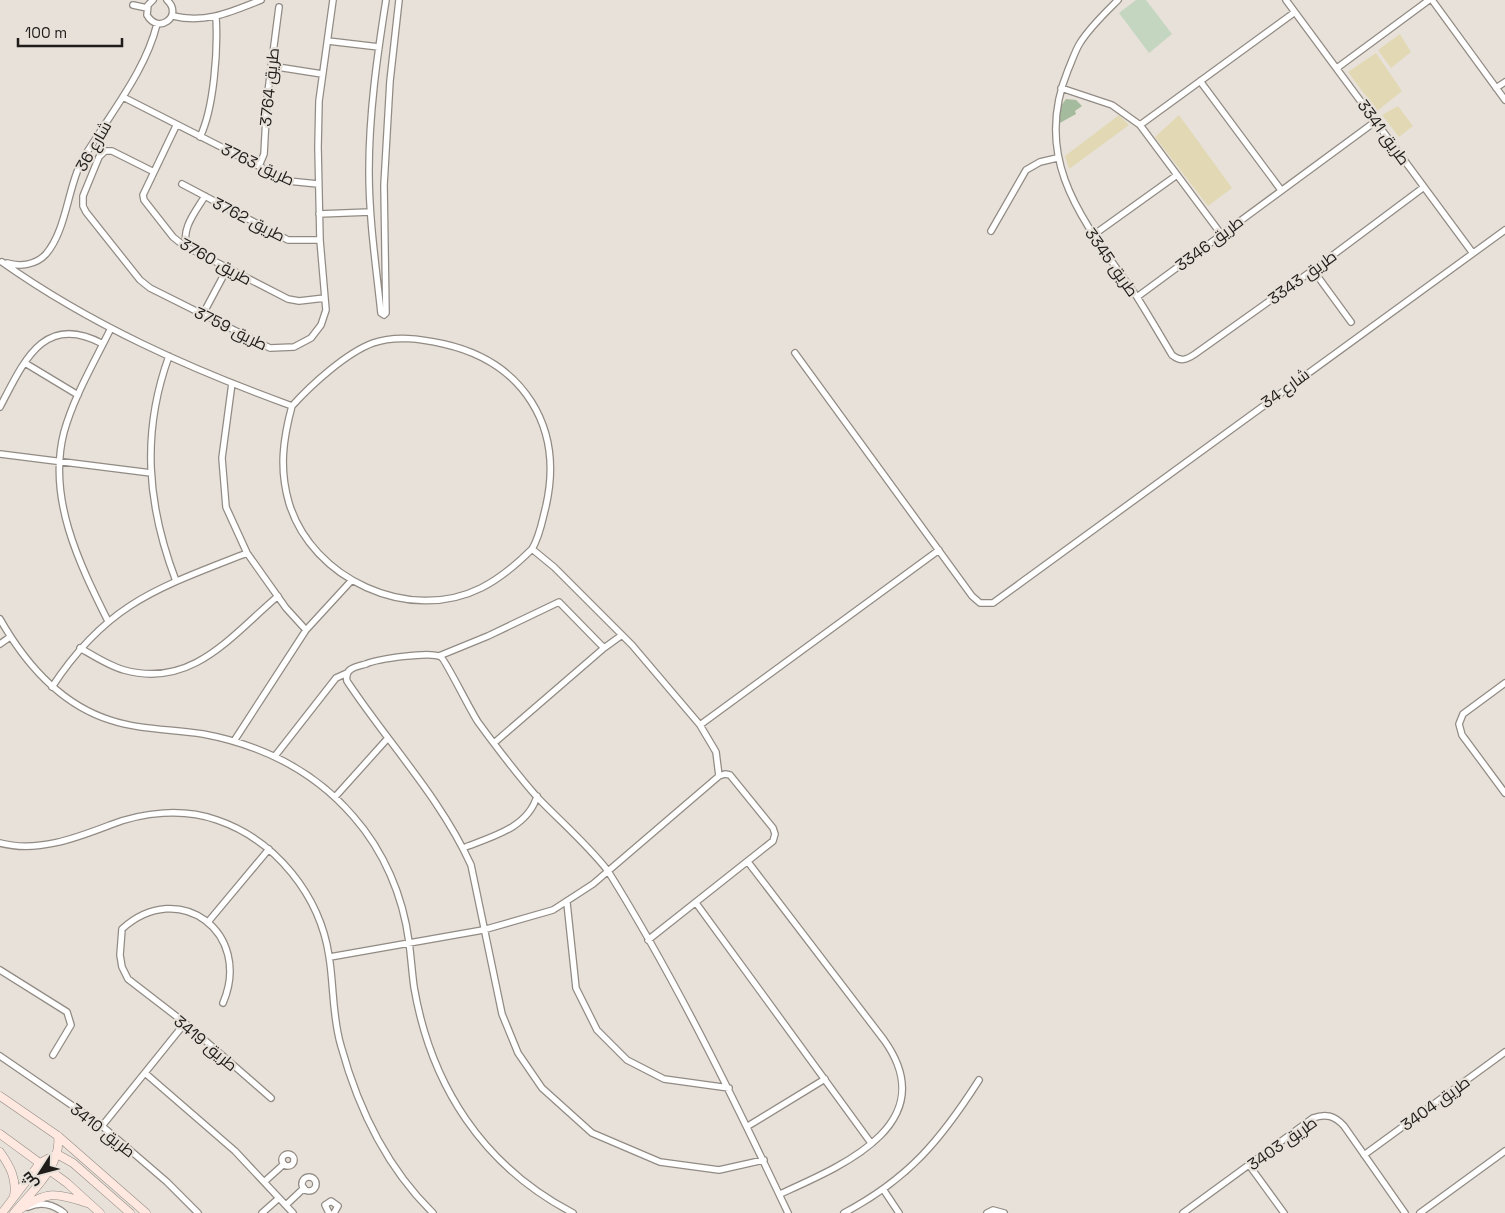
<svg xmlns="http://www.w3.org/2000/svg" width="1505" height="1213" font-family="'Space Grotesk',Cairo,sans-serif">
<rect width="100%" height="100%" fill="#e7e1d9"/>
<path fill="#c5d6c0" d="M 1136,0 L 1146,0 L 1172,34 L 1149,53 L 1119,13 Z"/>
<path fill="#a4bc9d" d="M 1066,99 L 1076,100 L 1082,106 L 1075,111 L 1076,114 L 1058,124 L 1058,110 Z"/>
<path fill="#e2d9b4" d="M 1400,34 L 1411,52 L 1391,68 L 1378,50 Z
M 1376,53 L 1402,91 L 1377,111 L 1348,72 Z
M 1398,106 L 1413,126 L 1399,137 L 1382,115 Z
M 1119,115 L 1129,125 L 1069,169 L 1065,156 Z
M 1179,115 L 1232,188 L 1208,206 L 1155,137 Z"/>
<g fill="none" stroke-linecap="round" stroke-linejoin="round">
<g stroke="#918b84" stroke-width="8">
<path id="street" d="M 153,0 L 148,5 L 147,15 C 158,35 184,16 167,0
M 386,0 C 377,57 369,114 369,171 C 369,219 376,266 381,313 L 384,315 L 386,313 L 384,185 L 390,81 L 399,0
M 1118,0 C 1105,13 1090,27 1080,43 C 1075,51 1072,61 1068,70 C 1030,163 1087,225 1137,297 C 1149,316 1160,335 1172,355 C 1181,362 1186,360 1195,354 L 1313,270 L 1424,187
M 1286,0 L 1472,252
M 1432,0 L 1505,100
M 133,5 L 147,8
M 173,16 C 205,24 231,12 261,0
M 328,41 L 379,47
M 271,66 L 322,74
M 1337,68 L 1429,0
M 1200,81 L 1281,190
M 1061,88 L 1112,105 L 1140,125 L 1221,234
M 1496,88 L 1505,82
M 123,97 L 288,181 L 318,184
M 1140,125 L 1295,12
M 176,126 L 143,195 L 144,200 L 173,237 L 183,245 L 288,299 L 299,301 L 325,298
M 200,137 C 214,108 218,50 216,17
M 259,166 L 264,154 L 267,99 L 279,7
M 154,172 L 112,151 L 105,151 L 99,157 L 83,196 L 83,206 L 86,212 L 140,280 L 150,288 L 270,348 L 294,347 L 311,338 L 321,325 L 326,310 L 320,240 L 318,147 L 319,101 L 333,0
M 182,184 L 288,240 L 320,240
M 319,214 L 370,212
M 991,231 L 1026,170 L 1040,162 L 1057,158
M 1092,236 L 1177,175
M 188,248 C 179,231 196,211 205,196
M 2,262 C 91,325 190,369 292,406 C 311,385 346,353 373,343 C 396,335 421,339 444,344 C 523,362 564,426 546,506 C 542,521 540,536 532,549 L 554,567 L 632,645 L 700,725 L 716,752 L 719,776
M 7,263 C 20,267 36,265 46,254 C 64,233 67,198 77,172 C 82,157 92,145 100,132 C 122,98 147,64 157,24
M 1313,270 L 1351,322
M 1137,297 L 1376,121
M 203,314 L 227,269
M 795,353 L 972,596 L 980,603 L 993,603 L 1505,230
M 169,356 C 141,433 147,505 176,581
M 25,363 L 78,395
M 232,383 L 222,458 L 226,507 L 247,553 L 286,608 L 306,630
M 292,406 C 283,439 279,469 289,503 C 312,579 409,624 481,588 C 501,578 516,565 532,549
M 0,407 C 24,361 44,312 103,344
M 0,454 L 151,473
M 0,619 C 25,663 60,704 110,720 C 140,730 171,729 203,734 C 262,745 314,771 353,816 C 384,851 403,896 409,942 C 411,957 412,972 414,987 C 431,1086 483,1166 573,1213
M 108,621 C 79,563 47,498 64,432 C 74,396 95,361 111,328
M 0,644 L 10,637
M 80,648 C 94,656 109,666 124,670 C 192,689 231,636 278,596
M 439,656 L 488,636 L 559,602 L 604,648
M 1505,683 L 1463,714 L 1459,724 L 1462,735 L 1505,793
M 52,687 C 107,603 158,588 247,553
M 700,725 L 939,550
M 234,741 L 306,630 L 351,581
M 494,743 L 604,648 L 622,635
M 275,756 L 336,678 L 347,673
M 335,797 L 388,738
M 0,843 C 37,853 76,838 110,825 C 143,812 183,808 217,820 C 276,840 320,896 329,956 C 334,986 332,1016 341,1046 C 358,1108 387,1168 433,1213
M 463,848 C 491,837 528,828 537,796
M 748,862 L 884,1040 C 944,1124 842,1166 780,1194
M 567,903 L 576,988 L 597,1030 L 627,1060 L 664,1079 L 729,1088
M 696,903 L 871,1143
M 208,922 L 269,849
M 330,957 L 483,930 L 553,910 L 593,884 L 719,776 L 725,774 L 730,775 L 773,828 L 775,834 L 773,841 L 648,940
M 0,970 L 67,1012 L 71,1025 L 53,1055
M 223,1003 C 253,933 179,877 122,929 L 120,955 L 122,967 L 128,979 L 185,1023 L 271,1098
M 0,1056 L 102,1126 L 167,1182 L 198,1213
M 145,1073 L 235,1151 L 293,1213
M 102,1126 L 185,1023
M 748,1126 L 825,1079
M282 1160a6 6 0 1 1 12 0a6 6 0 1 1-12 0Z
M 1364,1155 L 1505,1052
M 764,1160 L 719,1170 L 660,1162 L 592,1133 L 542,1088 L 518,1053 L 502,1014 L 471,865 C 440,797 388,743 347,681 C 344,668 356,667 366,664 C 377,659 431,651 441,657 C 445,659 471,712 478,722 C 497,748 516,773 537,797 C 561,822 587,844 608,871 C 676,980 733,1097 788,1213
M 1249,1165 L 1284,1213
M302 1184a7 7 0 1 1 14 0a7 7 0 1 1-14 0Z
M 264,1182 L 284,1164
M 883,1189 L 899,1213
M 286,1205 L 304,1188
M 28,1207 C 41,1201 54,1205 64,1213
M 262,1213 L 279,1198
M 329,1213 L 325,1205 L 331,1201 L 338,1206 L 334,1213
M 844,1213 C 908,1179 940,1141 979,1080
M 987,1213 L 993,1210 L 1004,1213
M 1183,1213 L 1313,1118 C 1326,1113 1335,1116 1344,1126 L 1405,1213
M 1420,1213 L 1505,1151"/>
</g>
<g stroke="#918b84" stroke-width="9">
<path id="secondary" d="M 0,1096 L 58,1136 L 146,1213
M 0,1134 L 67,1183 L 100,1213
M 0,1152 C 10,1166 17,1179 14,1196
M 19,1210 C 46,1191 56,1192 87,1203
M 2,1213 L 40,1163 L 57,1154 L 73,1163 L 130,1213
M 14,1213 C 31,1192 62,1166 58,1136"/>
</g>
<use href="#street" stroke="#fff" stroke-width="5.5"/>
<use href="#secondary" stroke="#fee8df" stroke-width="8"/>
</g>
<g text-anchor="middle" stroke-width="4.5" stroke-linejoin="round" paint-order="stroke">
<g font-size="16" fill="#1f1c1a" stroke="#e7e1d9">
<text transform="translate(269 87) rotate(-84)" y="6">طريق 3764</text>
<text transform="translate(1384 132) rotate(54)" y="6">طريق 3341</text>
<text transform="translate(93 146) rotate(-60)" y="6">شارع 36</text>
<text transform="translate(258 164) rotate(25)" y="6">طريق 3763</text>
<text transform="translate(249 219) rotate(27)" y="6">طريق 3762</text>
<text transform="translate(1209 243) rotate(-37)" y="6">طريق 3346</text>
<text transform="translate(216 261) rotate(29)" y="6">طريق 3760</text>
<text transform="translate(1112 262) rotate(55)" y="6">طريق 3345</text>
<text transform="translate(1302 277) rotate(-36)" y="6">طريق 3343</text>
<text transform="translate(231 328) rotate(26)" y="6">طريق 3759</text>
<text transform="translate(1285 388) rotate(-36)" y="6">شارع 34</text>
<text transform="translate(206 1043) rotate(40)" y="6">طريق 3419</text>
<text transform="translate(1435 1103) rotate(-36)" y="6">طريق 3404</text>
<text transform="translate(103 1130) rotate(38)" y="6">طريق 3410</text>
<text transform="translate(1282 1143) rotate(-35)" y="6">طريق 3403</text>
</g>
</g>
<g transform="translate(40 1173) rotate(234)" stroke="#e7e1d9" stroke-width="4" paint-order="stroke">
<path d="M0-4L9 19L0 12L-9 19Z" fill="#1f1c1a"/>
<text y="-8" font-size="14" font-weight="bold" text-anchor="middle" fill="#1f1c1a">ش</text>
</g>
<path d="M18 38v8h104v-8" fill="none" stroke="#1f1c1a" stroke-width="2.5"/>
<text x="25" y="38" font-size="15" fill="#1f1c1a" stroke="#e7e1d9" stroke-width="4" paint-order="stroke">100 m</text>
</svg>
